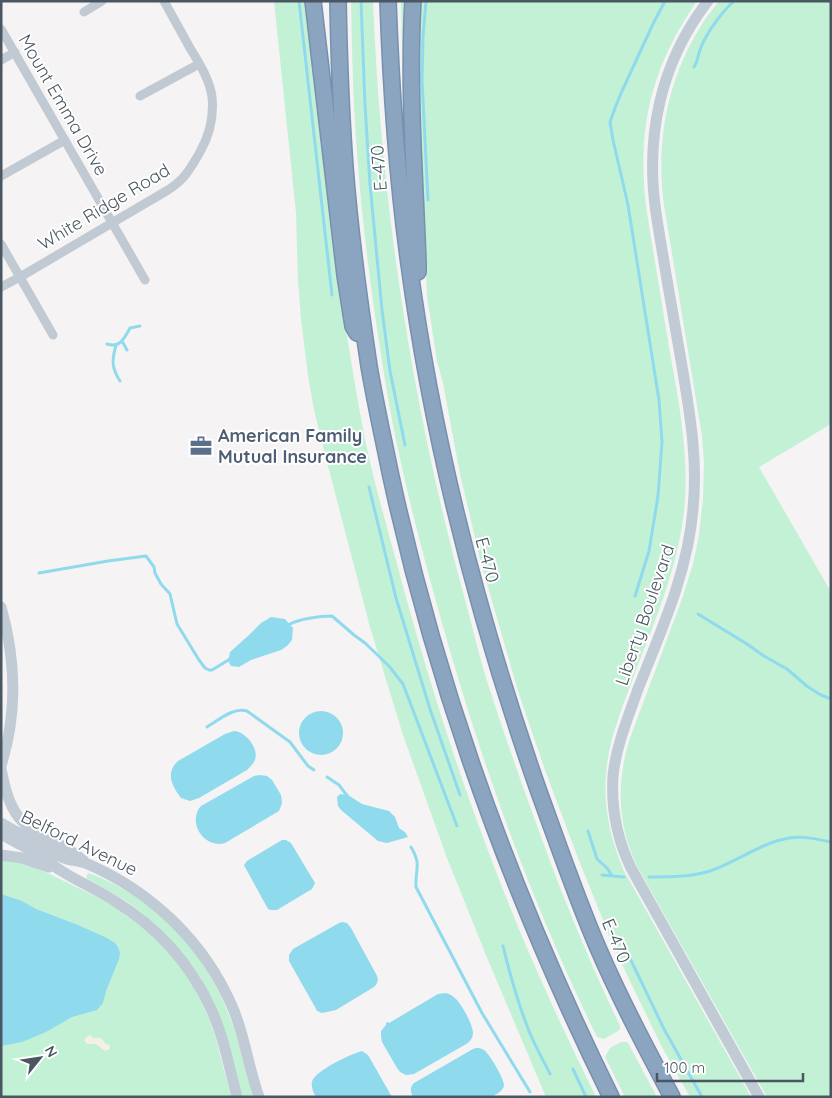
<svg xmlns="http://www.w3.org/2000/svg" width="832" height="1098" font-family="Quicksand,sans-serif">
<rect width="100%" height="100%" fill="#f5f3f3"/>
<path fill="#c3f1d5" d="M 274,1 L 307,1 C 323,149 337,298 366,444 C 377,495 392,544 405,594 C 430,684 458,773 492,861 C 522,941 558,1020 596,1097 L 546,1097 L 488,960 L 447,858 L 403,735 L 370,627 L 328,466 L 314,410 L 308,376 L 301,319 L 298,280 L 296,213 Z
M 351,1 L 373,1 C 381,208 413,412 468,611 C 474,633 479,656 486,678 C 500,722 515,765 531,809 C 557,883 586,955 620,1026 L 620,1029 L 618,1031 L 604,1039 L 597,1037 C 532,904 482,765 442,623 C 418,537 395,449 382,361 C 371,292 362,222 357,152 C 353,102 352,51 351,1 Z
M 401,1 L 408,1 L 406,48 L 402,46 Z
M 419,1 L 697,1 C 651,68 637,127 646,207 C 654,256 662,304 670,353 C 679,402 688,450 685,499 C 681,563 654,622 632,681 C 621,711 608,742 606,775 C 603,808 611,841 624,871 L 751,1097 L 690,1097 L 662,1047 L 628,977 L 614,947 L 578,858 L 545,770 L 518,691 L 481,563 L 460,474 L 443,383 L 437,361 L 427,296 L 417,66 Z
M 719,1 L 831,1 L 831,424 L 759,467 L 831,592 L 831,1097 L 767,1097 L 638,868 C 617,825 616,784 630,738 L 681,602 L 693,564 L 699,535 L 703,499 L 704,463 L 702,436 L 664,205 C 654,132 672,58 719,1 Z
M 1,859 L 33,866 L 101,899 L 119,910 L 148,932 L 171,955 L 191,982 L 208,1016 L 216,1039 L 231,1097 L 1,1097 Z
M 88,873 C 155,896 209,956 232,1023 C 241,1047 245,1072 253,1097 L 242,1097 L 201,978 C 181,949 158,924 129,903 C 115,894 100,886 86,878 Z
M 621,1042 L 626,1042 L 628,1043 L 657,1097 L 625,1097 L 605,1057 L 610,1048 Z"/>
<path fill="#f5f0e5" d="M 89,1035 L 92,1036 L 93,1038 L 101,1038 L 105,1043 L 110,1046 L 110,1049 L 105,1051 L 96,1044 L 87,1044 L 84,1040 Z"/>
<path fill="#90daee" d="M 271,617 L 285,619 L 293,628 L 292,640 L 287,646 L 281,650 L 251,660 L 239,667 L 231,666 L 228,661 L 230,652 L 249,635 L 261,623 Z
M299 733a22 22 0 1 1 44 0a22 22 0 1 1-44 0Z
M 234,731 C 246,732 259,748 255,760 C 253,764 250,767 247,770 L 199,798 L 190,801 L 181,798 C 172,786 165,773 178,761 L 225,734 Z
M 260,775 L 267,776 L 272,780 L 281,795 L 282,803 L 279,811 L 225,843 C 203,849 187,821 201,806 L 254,776 Z
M 340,794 L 348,795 L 362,804 L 389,811 L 395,817 L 399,828 L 405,832 L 408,837 L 387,843 L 378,841 L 341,810 L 338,806 L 337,797 Z
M 282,840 L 286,840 L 291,843 L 315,883 L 312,889 L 277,910 L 271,910 L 268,909 L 245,867 L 244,865 L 247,861 Z
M 1,894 L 22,901 L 36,909 L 78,925 L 107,938 L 115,943 L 118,947 L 120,953 L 119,959 L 106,991 L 103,1003 L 97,1010 L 72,1017 L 46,1032 L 22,1042 L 1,1046 Z
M 342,922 L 347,923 L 351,928 L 376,974 C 379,979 378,983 374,987 L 336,1010 L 322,1013 L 317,1011 L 315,1007 L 289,961 L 289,955 L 293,949 L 339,923 Z
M 446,993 C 450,994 453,996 456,999 C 462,1005 473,1025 473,1033 C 473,1037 471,1040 468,1043 L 414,1074 L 406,1075 L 400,1072 L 397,1068 L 382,1042 L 381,1036 L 381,1031 L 386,1025 L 386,1023 L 388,1022 L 389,1023 L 438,994 Z
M 476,1048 C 480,1048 480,1048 484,1050 C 489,1053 505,1080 504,1086 C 502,1092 496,1094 492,1097 L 413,1097 C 410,1091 410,1087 414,1083 L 473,1049 Z
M 362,1051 L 368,1055 L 392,1097 L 316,1097 C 313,1092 311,1087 312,1082 C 314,1071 351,1054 362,1051 Z"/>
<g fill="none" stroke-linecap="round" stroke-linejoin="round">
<path stroke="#90daee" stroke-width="3" d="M 299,1 L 332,295
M 361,1 L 365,105 L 370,184 L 382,310 L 390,371 L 405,445
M 426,1 L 423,37 L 422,80 L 428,200
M 694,67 C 698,61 698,54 701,47 C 708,31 721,13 734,1
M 122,341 L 127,350
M 107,344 C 120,348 124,339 130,328 L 140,326
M 116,345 C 112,360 111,367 120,381
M 369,487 L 396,598 L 430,709 L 460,795
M 39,573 L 108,561 L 146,556 L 154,567 L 155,573 L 161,584 L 170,594 L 177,624 L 199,660 L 205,668 L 209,670 L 212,670 L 230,659
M 635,596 L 649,551 L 658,496 L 662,442 L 659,400 L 628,205 L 613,140 L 610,122 L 615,108 L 622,91 L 653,24 L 665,1
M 698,614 L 747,644 L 764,656 L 787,669 L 808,687 L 821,695 L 831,699
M 288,625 C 298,619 320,616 332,616 L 354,635 L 365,643 L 389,666 L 403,684 L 457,826
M 207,727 C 219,720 233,707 247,711 L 290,742 L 308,766 L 314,770
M 327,777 L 339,785 L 348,797
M 588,831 L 597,859 L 607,868 L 612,876
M 411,847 C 422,866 415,868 416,887 L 482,1013 L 530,1092
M 602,875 L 624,877
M 649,877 C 669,877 691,877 710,871 C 737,862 760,843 789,838 C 803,836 817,839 831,842
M 503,946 C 510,975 518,1003 529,1031 C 535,1046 543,1060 550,1074
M 625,948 L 664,1029 L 702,1097
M 573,1069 L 586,1097"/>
<g stroke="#7690ad" stroke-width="18">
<path id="highway" d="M 313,1 L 345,275 L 353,326 L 357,333
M 338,1 C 339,57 341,112 345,167 C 350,233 359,300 369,366 C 375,402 383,437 390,472 C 437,691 512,896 611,1097
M 388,1 C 391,89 397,177 409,264 C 433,444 479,621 539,792 C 558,844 576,897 598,948 C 620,999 646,1048 672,1097
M 413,1 C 408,89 415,176 418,264 L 418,272"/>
</g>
<path stroke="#c1cad2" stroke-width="9" d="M 84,12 L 102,1
M 1,29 L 145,280
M 1,60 L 15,52
M 140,96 L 199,64
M 1,176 L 65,140
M 1,244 L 53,335
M 1,287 L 20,277 L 168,190 C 185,179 190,169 200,152 C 209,136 214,116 212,97 C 210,80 199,63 190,48 C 181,32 173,17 164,1"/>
<path stroke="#c1cbd6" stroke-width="11" d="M 708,1 C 660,63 645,137 656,213 C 664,264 673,315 682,366 C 690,415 698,459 693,509 C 688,572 661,631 638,689 C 628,718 616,746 613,776 C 611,808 617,839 631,868 L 759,1097
M 1,607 C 16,660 18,712 1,766
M 1,769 C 5,788 9,809 24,823 C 36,835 53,841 68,849 C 74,853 79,857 84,861
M 1,823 C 22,835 43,848 64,858 C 73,861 82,861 90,865 C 153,893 204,942 232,1006 C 245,1035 248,1067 259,1097
M 1,834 C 16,843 33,850 48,861 C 52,864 55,867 60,870 C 77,881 96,889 113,900 C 156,926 190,963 211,1009 C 224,1037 229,1067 237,1097
M 1,855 L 22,858 L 49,867"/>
<use href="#highway" stroke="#8ba5c1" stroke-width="15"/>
</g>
<defs>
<g id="office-bare" transform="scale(1.725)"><path d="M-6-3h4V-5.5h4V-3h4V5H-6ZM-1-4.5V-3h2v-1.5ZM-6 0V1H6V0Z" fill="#5c6f8a" stroke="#fff" stroke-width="2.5" paint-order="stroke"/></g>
</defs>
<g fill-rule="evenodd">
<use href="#office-bare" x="201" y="446"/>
</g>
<g text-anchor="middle" stroke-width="4" stroke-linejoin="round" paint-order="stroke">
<g font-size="18" fill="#4a5661" stroke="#fff">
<text transform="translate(63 105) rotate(60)" y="6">Mount Emma Drive</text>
<text transform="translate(379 168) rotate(-95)" y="6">E-470</text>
<text transform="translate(104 207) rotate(-31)" y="6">White Ridge Road</text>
<text transform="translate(487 560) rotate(75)" y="6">E-470</text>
<text transform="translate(645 615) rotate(-71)" y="6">Liberty Boulevard</text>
<text transform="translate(79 843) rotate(26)" y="6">Belford Avenue</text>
<text transform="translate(616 941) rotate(67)" y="6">E-470</text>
</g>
<g font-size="18" font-weight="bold" fill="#4e5e75" stroke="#fff" text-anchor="start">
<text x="218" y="442">American Family<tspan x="218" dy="21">Mutual Insurance</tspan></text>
</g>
</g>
<rect width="832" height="1098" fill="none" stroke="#4a5661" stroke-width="5"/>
<g transform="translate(40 1058) rotate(60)" stroke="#ffffff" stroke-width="4" paint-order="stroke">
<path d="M0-4L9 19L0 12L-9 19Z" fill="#4a5661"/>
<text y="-8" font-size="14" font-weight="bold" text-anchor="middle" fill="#4a5661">N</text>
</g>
<path d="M657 1073v8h146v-8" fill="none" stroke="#4a5661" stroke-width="2.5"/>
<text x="664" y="1073" font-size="15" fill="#4a5661" stroke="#ffffff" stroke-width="4" paint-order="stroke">100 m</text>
</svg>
